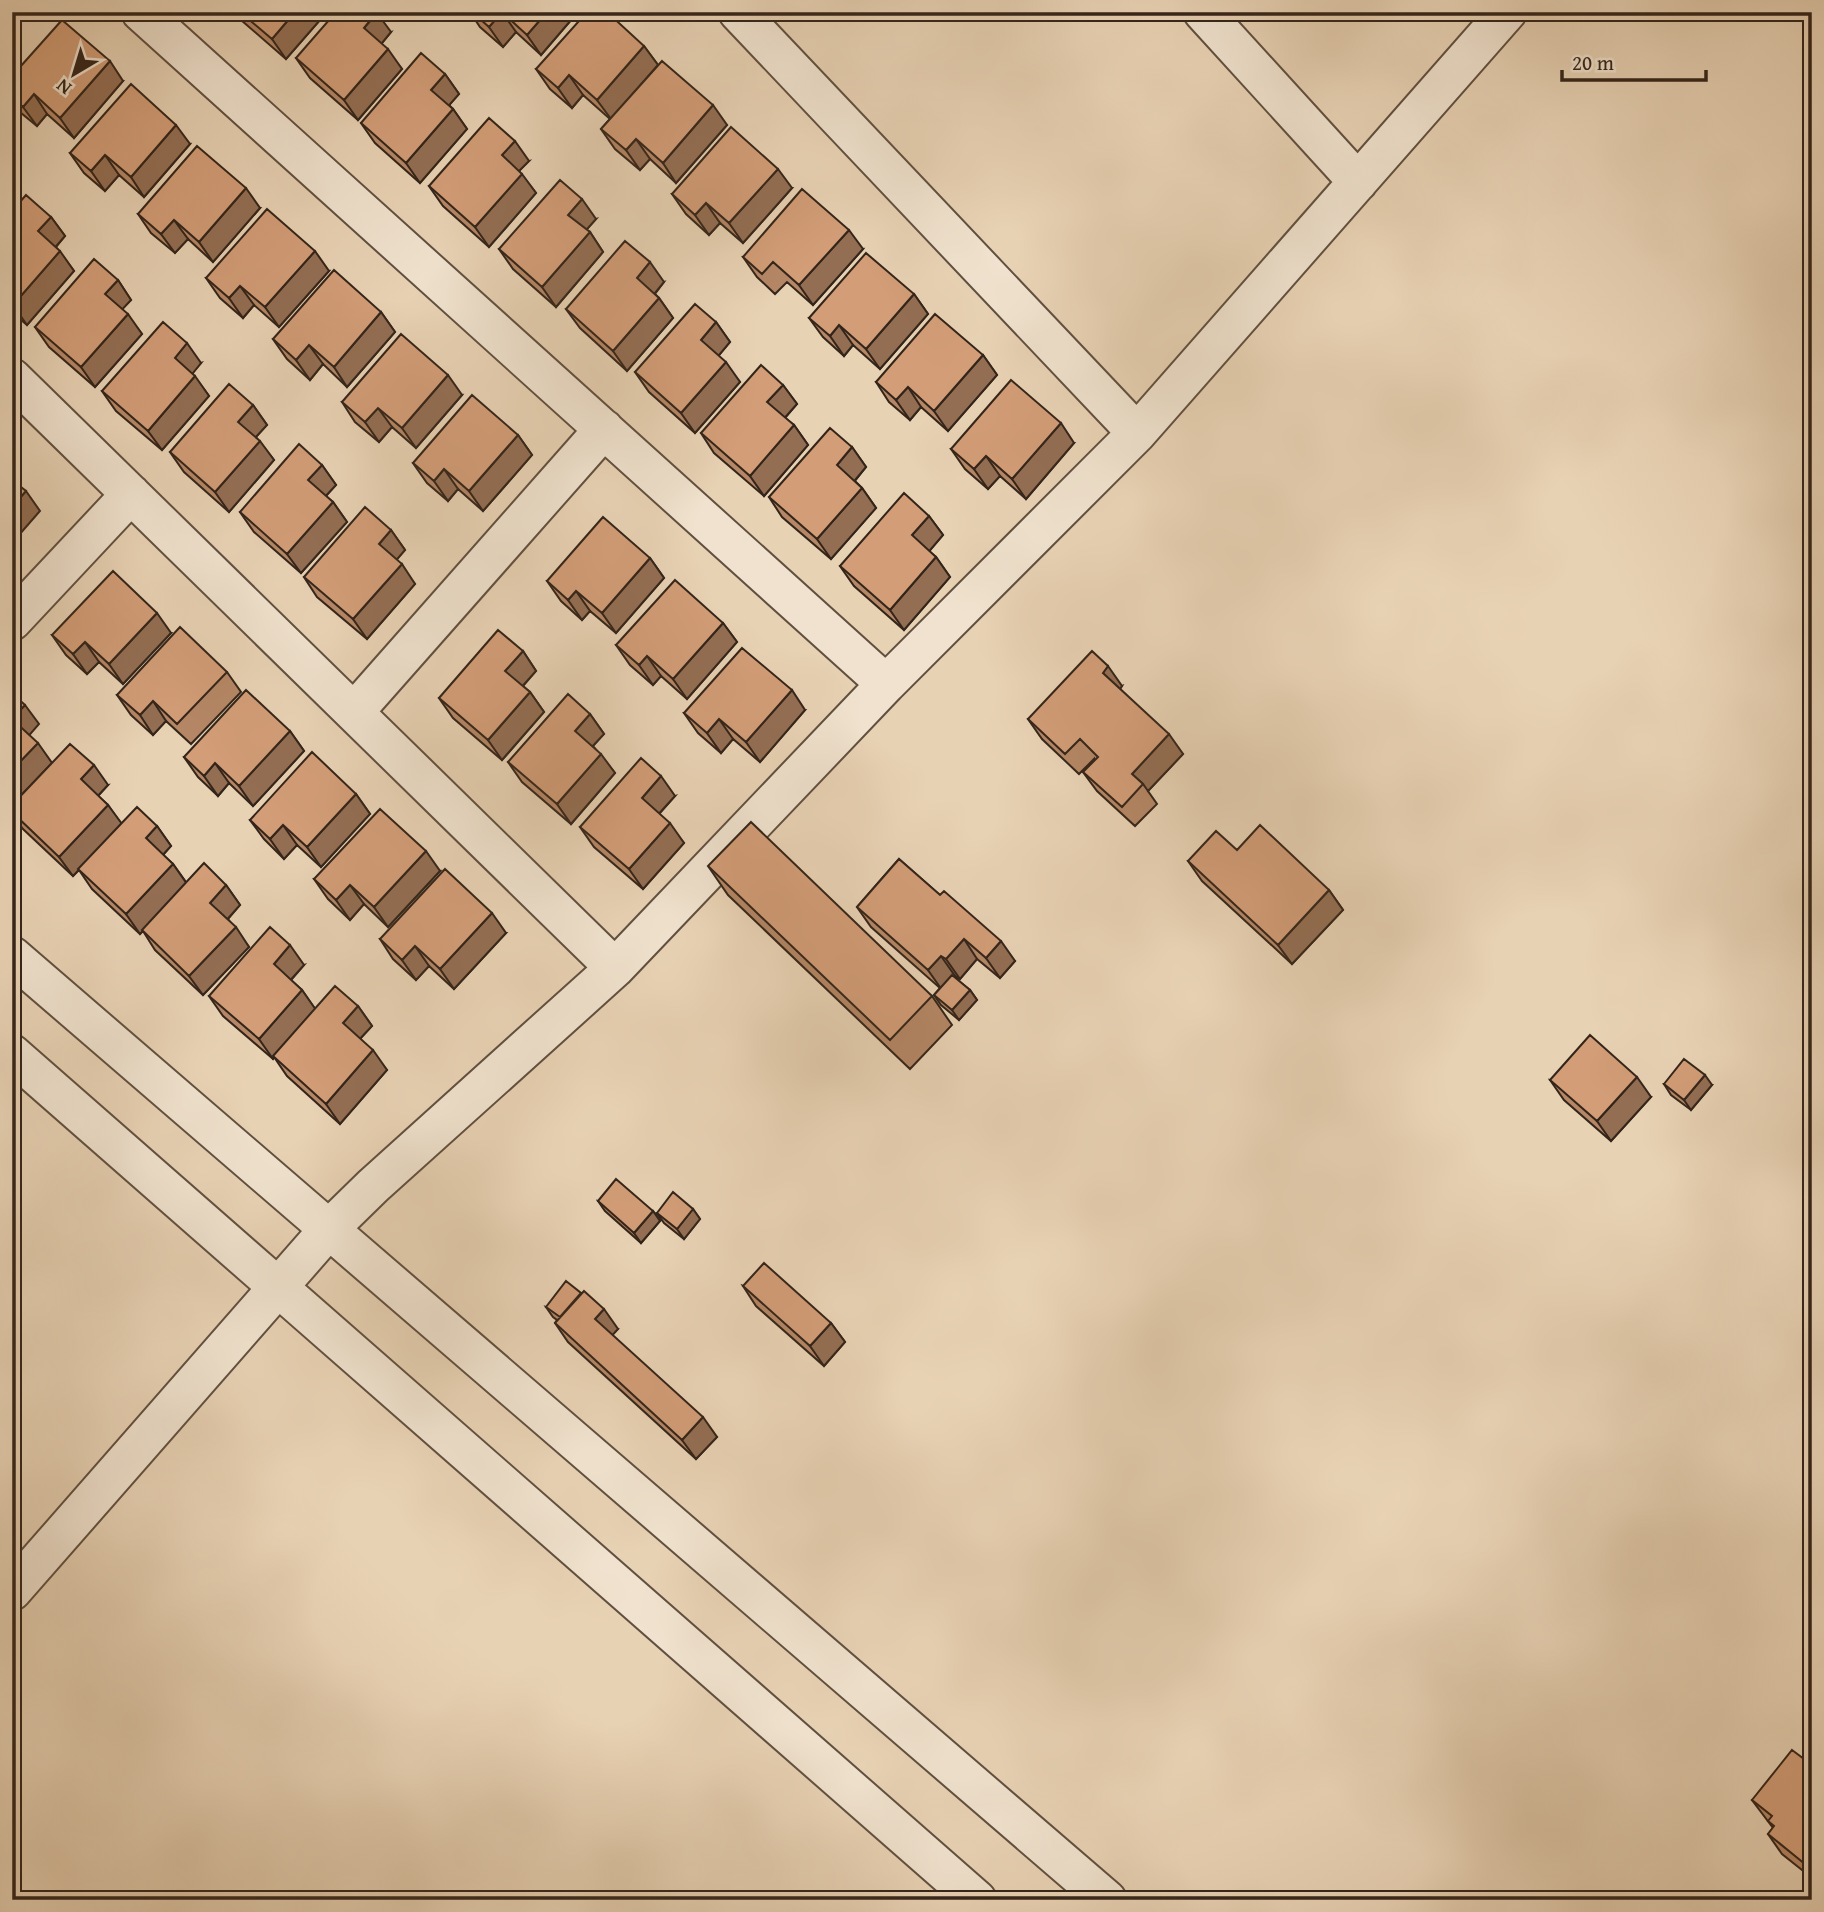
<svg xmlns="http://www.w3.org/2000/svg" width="1824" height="1912" font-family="'Gentium Book Plus',serif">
<rect width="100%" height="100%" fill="#e8d2b4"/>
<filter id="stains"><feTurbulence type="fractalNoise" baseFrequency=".00286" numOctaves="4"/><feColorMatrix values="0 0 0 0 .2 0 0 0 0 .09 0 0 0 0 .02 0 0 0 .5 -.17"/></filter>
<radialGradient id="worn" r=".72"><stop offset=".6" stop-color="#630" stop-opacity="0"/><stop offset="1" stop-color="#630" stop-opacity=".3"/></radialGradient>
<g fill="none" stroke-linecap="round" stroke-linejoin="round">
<g stroke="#615040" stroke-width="42">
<path id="minor" d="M 141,12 L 886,684
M 738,12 L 1137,433
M 1203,12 L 1358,182
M 12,378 L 615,968
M 12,621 L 131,494
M 354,712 L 604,429
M 12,1591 L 329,1229 L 373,1186 L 615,968 L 886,684 L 1137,433 L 1507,12"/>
</g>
<g stroke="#615040" stroke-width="42">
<path id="tertiary" d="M 12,956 L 1107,1900
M 12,1054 L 977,1900"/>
</g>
<use href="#minor" stroke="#f0e2ce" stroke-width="38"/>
<use href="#tertiary" stroke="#f0e2ce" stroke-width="38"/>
</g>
<path fill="#b58766" stroke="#34251a" stroke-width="2" d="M 235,12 L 327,12 L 286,59 L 241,20 Z
M 470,12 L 578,12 L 541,55 L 516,32 L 503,47 L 480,27 Z
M 391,32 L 381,44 L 402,69 L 358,120 L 310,78 L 296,58 Z
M 644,46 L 658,65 L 727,125 L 676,183 L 650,159 L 640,170 L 615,149 L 601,129 L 610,119 L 583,95 L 572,108 L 550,89 L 536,69 Z
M 445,74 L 459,94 L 449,105 L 453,109 L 467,129 L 420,183 L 375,143 L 361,123 Z
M 12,76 L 123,81 L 74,138 L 47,114 L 37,126 L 15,108 L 12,103 Z
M 190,144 L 144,197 L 119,175 L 105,191 L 84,173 L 70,153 Z
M 529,161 L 519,171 L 536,193 L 489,247 L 443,206 L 429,186 Z
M 792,188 L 743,243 L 720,223 L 709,235 L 686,214 L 672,194 Z
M 260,208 L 213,262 L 188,239 L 175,253 L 151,233 L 138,214 Z
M 12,211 L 51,217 L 65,236 L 56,247 L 74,271 L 27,325 L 12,312 Z
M 596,219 L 586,230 L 590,232 L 603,252 L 556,307 L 513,269 L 499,249 Z
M 863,249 L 813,305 L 787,282 L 775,294 L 757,277 L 743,257 Z
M 329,271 L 279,327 L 254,305 L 243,318 L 220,298 L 206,278 Z
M 118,280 L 131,300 L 122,309 L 142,334 L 95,387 L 49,347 L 35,327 Z
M 664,282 L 655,294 L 659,298 L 673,318 L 627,371 L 580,328 L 566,309 Z
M 914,294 L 928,314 L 880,369 L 853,345 L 844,356 L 823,337 L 809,318 Z
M 381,312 L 395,332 L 347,387 L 323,364 L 310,380 L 287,359 L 273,339 Z
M 716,322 L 730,342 L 718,356 L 740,382 L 695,433 L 649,392 L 635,372 Z
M 983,355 L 997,375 L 948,431 L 921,407 L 910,420 L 889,402 L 876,382 Z
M 201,363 L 192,373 L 209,396 L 162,450 L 116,411 L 102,391 Z
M 783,385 L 797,404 L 785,418 L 794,425 L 808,445 L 764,496 L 714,453 L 701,433 Z
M 462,395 L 416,448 L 392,427 L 379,442 L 355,422 L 342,402 Z
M 253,405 L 267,425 L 256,437 L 274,460 L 229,512 L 184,472 L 170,452 Z
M 518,435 L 532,455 L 483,511 L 458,489 L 448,501 L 427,483 L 413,463 Z
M 1074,443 L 1026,499 L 1000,476 L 988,489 L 965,469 L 951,449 Z
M 852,447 L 866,467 L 855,481 L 862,488 L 876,508 L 831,559 L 782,517 L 769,497 Z
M 322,465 L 336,485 L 326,496 L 333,502 L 347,522 L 301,573 L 254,532 L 240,512 Z
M 929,516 L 943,535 L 929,551 L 936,557 L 950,577 L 904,630 L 854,586 L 840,566 Z
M 391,530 L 405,550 L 396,560 L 415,584 L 367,639 L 317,597 L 304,577 Z
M 650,558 L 664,578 L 616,633 L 590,611 L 582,620 L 561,601 L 547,581 Z
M 723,623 L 737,642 L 687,699 L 661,676 L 653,685 L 630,665 L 616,645 Z
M 171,633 L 123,684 L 99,662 L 87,674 L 66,655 L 52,635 Z
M 523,651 L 536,671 L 523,686 L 530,692 L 544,712 L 502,760 L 453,718 L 439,698 Z
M 227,672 L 241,692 L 191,744 L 166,721 L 153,735 L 131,715 L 117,695 Z
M 1122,686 L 1120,689 L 1183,754 L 1148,791 L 1157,804 L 1135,826 L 1097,791 L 1083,772 L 1094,760 L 1094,759 L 1079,774 L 1042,739 L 1028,719 Z
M 805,710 L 760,762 L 733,739 L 721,753 L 698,733 L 684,713 Z
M 590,714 L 604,734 L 593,746 L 615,773 L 571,824 L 522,782 L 508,762 Z
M 290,731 L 304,751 L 253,806 L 229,783 L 218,796 L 198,777 L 184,757 Z
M 108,785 L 98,796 L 108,805 L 121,824 L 157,826 L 171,846 L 163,855 L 173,864 L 186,882 L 226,885 L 240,905 L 228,919 L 249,947 L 203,995 L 155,950 L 143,931 L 140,934 L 92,889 L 79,870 L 73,876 L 23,829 L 12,814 L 12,805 Z
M 356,794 L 370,814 L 321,867 L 297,845 L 284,859 L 264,839 L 250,820 Z
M 675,796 L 659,814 L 684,843 L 643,889 L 594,847 L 580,827 Z
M 1237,850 L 1329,890 L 1343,910 L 1292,964 L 1202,881 L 1188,861 Z
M 899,859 L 1015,961 L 1000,978 L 977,959 L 960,979 L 955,976 L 954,977 L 970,990 L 977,1000 L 959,1020 L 941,1005 L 934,995 L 940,988 L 871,927 L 857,907 Z
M 708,866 L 932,996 L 952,1025 L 910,1069 L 728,895 Z
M 440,871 L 388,927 L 364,904 L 350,920 L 328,899 L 314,879 Z
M 506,933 L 454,989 L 429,966 L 416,980 L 393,959 L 380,939 Z
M 304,965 L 291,980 L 302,990 L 315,1009 L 358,1006 L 372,1026 L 360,1039 L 387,1070 L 340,1124 L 287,1076 L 274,1057 L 273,1059 L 223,1016 L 209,996 Z
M 1550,1080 L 1651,1097 L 1611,1141 L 1564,1100 Z
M 1664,1084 L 1712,1085 L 1691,1110 L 1671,1095 Z
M 598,1201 L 653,1211 L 660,1221 L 641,1243 L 605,1211 Z
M 693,1209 L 700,1219 L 684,1239 L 664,1223 L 657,1213 Z
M 743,1286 L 831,1323 L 845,1342 L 824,1366 L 756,1306 Z
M 546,1307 L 618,1329 L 612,1335 L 717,1437 L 696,1459 L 568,1342 L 555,1323 L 557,1320 L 553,1317 Z
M 1812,1765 L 1812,1878 L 1782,1854 L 1768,1834 L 1773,1828 L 1752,1800 Z"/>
<path fill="#936e53" stroke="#34251a" stroke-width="2" d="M 295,12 L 327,12 L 286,59 L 272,39 Z
M 502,12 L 516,32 L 503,47 L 489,27 Z
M 547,12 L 578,12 L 541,55 L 527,35 Z
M 377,13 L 391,32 L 378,48 L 364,28 Z
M 644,46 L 658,65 L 611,119 L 597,100 Z
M 388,49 L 402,69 L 358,120 L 344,100 Z
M 110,61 L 123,81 L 74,138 L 60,118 Z
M 445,74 L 459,94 L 445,110 L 431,90 Z
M 569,75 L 583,95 L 572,108 L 558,88 Z
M 34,94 L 47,114 L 37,126 L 23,107 Z
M 713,105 L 727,125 L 676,183 L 663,163 Z
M 453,109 L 467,129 L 420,183 L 406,163 Z
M 176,125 L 190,144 L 144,197 L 131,177 Z
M 636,139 L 650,159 L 640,170 L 626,150 Z
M 515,141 L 529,161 L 515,175 L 502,155 Z
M 105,155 L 119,175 L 105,191 L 91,171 Z
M 778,169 L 792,188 L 743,243 L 729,223 Z
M 522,174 L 536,193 L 489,247 L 475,227 Z
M 246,188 L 260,208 L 213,262 L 199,242 Z
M 582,199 L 596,219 L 582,235 L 568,215 Z
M 706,203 L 720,223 L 709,235 L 695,215 Z
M 51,217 L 65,236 L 52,251 L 38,231 Z
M 174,220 L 188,239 L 175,253 L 161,234 Z
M 849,230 L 863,249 L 813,305 L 799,285 Z
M 590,232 L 603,252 L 556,307 L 542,287 Z
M 60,251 L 74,271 L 27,325 L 13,305 Z
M 315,251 L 329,271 L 279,327 L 265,307 Z
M 650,262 L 664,282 L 651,298 L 637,278 Z
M 118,280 L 131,300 L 118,314 L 105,294 Z
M 240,286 L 254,305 L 243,318 L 229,298 Z
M 914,294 L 928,314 L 880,369 L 866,349 Z
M 659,298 L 673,318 L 627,371 L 613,351 Z
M 381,312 L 395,332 L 347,387 L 334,367 Z
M 128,314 L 142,334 L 95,387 L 81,367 Z
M 716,322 L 730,342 L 715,360 L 701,340 Z
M 839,325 L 853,345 L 844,356 L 830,336 Z
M 187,343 L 201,363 L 189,378 L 175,358 Z
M 309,345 L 323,364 L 310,380 L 296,360 Z
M 983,355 L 997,375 L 948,431 L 934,411 Z
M 726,362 L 740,382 L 695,433 L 681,413 Z
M 448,375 L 462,395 L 416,448 L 402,428 Z
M 195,376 L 209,396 L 162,450 L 148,431 Z
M 783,385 L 797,404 L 781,422 L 767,402 Z
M 908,387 L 921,407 L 910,420 L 896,400 Z
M 253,405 L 267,425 L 252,441 L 238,422 Z
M 378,408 L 392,427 L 379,442 L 365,422 Z
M 1061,423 L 1074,443 L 1026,499 L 1012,479 Z
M 794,425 L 808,445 L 764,496 L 750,476 Z
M 518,435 L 532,455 L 483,511 L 469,491 Z
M 260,441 L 274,460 L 229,512 L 215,492 Z
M 852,447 L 866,467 L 851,485 L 837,465 Z
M 986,456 L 1000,476 L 988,489 L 974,469 Z
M 322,465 L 336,485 L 322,500 L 308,480 Z
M 444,469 L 458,489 L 448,501 L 434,481 Z
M 862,488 L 876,508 L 831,559 L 817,539 Z
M 26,491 L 40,511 L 12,543 L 12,507 Z
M 333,502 L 347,522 L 301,573 L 287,554 Z
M 929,516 L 943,535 L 926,555 L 912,535 Z
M 391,530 L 405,550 L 393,564 L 379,544 Z
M 936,557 L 950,577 L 904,630 L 890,610 Z
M 650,558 L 664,578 L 616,633 L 602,613 Z
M 402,564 L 415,584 L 367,639 L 353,619 Z
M 576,591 L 590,611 L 582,620 L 568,600 Z
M 157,613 L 171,633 L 123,684 L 109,664 Z
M 723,623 L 737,642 L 687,699 L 673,679 Z
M 85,642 L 99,662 L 87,674 L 73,654 Z
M 523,651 L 536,671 L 519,690 L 505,671 Z
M 647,656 L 661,676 L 653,685 L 639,665 Z
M 1108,666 L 1122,686 L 1117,693 L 1103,673 Z
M 792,690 L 805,710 L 760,762 L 746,742 Z
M 530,692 L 544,712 L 502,760 L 488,740 Z
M 153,701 L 166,721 L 153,735 L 140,715 Z
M 25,705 L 39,724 L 26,739 L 12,719 Z
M 590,714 L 604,734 L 589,750 L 575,731 Z
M 719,719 L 733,739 L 721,753 L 707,733 Z
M 290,731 L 304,751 L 253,806 L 239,786 Z
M 1169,734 L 1183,754 L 1148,791 L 1143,784 L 1132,774 Z
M 38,743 L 52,763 L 12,805 L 12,770 Z
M 601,754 L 615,773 L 571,824 L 557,804 Z
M 215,763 L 229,783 L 218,796 L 204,776 Z
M 94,765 L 108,785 L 95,799 L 81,779 Z
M 661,776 L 675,796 L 655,818 L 642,798 Z
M 356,794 L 370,814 L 321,867 L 307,847 Z
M 108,805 L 122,824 L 73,876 L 59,857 Z
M 670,823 L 684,843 L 643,889 L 629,869 Z
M 283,825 L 297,845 L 284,859 L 270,839 Z
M 157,826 L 171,846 L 160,858 L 146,838 Z
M 426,851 L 440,871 L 388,927 L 374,907 Z
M 173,864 L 187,884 L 140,934 L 126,914 Z
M 226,885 L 240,905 L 224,923 L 210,903 Z
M 350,885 L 364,904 L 350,920 L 336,900 Z
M 1329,890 L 1343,910 L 1292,964 L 1278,945 Z
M 492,913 L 506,933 L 454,989 L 440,969 Z
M 236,927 L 249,947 L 203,995 L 189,976 Z
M 964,939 L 977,959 L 960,979 L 946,959 Z
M 1001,941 L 1015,961 L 1000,978 L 986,958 Z
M 290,945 L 304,965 L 287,984 L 274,964 Z
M 415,946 L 429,966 L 416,980 L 402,960 Z
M 941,956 L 955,976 L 942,990 L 928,970 Z
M 302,990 L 316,1010 L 273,1059 L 259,1039 Z
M 970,990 L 977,1000 L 959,1020 L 952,1010 Z
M 358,1006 L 372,1026 L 356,1043 L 343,1023 Z
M 373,1050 L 387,1070 L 340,1124 L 326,1104 Z
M 1705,1075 L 1712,1085 L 1691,1110 L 1684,1100 Z
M 1637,1077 L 1651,1097 L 1611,1141 L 1597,1121 Z
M 693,1209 L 700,1219 L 684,1239 L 677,1229 Z
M 653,1211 L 660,1221 L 641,1243 L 634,1233 Z
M 604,1309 L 618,1329 L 609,1339 L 595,1319 Z
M 831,1323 L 845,1342 L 824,1366 L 810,1346 Z
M 703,1417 L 717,1437 L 696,1459 L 682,1440 Z"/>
<path fill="#d29d77" stroke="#34251a" stroke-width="2" d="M 240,12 L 295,12 L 272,39 Z
M 336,12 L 377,12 L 364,28 L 388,49 L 344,100 L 296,58 Z
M 472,12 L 547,12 L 527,35 L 502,12 L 489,27 Z
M 587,12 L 607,12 L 644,46 L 597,100 L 569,75 L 558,88 L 536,69 Z
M 62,20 L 110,61 L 60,118 L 34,94 L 23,107 L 12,97 L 12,76 Z
M 421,53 L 445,74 L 431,90 L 453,109 L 406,163 L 361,123 Z
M 662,61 L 713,105 L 663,163 L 636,139 L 626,150 L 601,129 Z
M 131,84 L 176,125 L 131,177 L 105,155 L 91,171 L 70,153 Z
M 489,118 L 515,141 L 502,155 L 522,174 L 475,227 L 429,186 Z
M 731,127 L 778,169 L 729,223 L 706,203 L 695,215 L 672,194 Z
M 197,146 L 246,188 L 199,242 L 174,220 L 161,234 L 138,214 Z
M 560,180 L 582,199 L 568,215 L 590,232 L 542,287 L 499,249 Z
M 802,189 L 849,230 L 799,285 L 773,262 L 762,274 L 743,257 Z
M 26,195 L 51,217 L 38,231 L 60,251 L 13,305 L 12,305 L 12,211 Z
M 267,209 L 315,251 L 265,307 L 240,286 L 229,298 L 206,278 Z
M 625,241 L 650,262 L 637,278 L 659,298 L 613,351 L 566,309 Z
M 866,253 L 914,294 L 866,349 L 839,325 L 830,336 L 809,318 Z
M 94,259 L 118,280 L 105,294 L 128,314 L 81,367 L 35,327 Z
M 334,270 L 381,312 L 334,367 L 309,345 L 296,360 L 273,339 Z
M 695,304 L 716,322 L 701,340 L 726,362 L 681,413 L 635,372 Z
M 935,314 L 983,355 L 934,411 L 908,387 L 896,400 L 876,382 Z
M 163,322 L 187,343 L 175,358 L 195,376 L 148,431 L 102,391 Z
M 401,334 L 448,375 L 402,428 L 378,408 L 365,422 L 342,402 Z
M 761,365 L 783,385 L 767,402 L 794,425 L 750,476 L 701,433 Z
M 1011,380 L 1061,423 L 1012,479 L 986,456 L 974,469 L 951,449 Z
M 229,384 L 253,405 L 238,422 L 260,441 L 215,492 L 170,452 Z
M 472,395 L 518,435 L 469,491 L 444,469 L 434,481 L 413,463 Z
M 830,428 L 852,447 L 837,465 L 862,488 L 817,539 L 769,497 Z
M 299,444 L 322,465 L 308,480 L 333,502 L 287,554 L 240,512 Z
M 12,480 L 26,491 L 12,507 Z
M 904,493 L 929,516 L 912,535 L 936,557 L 890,610 L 840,566 Z
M 365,507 L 391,530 L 379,544 L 402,564 L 353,619 L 304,577 Z
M 603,517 L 650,558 L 602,613 L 576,591 L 568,600 L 547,581 Z
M 113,571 L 157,613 L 109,664 L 85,642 L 73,654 L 52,635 Z
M 675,580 L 723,623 L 673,679 L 647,656 L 639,665 L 616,645 Z
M 180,627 L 227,672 L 177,724 L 153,701 L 140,715 L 117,695 Z
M 498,630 L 523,651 L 505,671 L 530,692 L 488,740 L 439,698 Z
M 742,648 L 792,690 L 746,742 L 719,719 L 707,733 L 684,713 Z
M 1092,651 L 1108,666 L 1103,673 L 1169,734 L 1132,774 L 1143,784 L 1122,807 L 1083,772 L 1098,757 L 1080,739 L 1065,754 L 1028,719 Z
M 246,690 L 290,731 L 239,786 L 215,763 L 204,776 L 184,757 Z
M 12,693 L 25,705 L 12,718 Z
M 568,694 L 590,714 L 575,731 L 601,754 L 557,804 L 508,762 Z
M 12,719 L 38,743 L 12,770 Z
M 70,744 L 94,765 L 81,779 L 108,805 L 59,857 L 12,812 L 12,805 Z
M 312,752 L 356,794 L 307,847 L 283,825 L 270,839 L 250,820 Z
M 641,758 L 661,776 L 642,798 L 670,823 L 629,869 L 580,827 Z
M 137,807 L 157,826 L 146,838 L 173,864 L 126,914 L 78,869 Z
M 380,809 L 426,851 L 374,907 L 350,885 L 336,900 L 314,879 Z
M 751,822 L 932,996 L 890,1040 L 708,866 Z
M 1260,825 L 1329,890 L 1278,945 L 1188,861 L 1216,831 L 1237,850 Z
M 899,859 L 940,895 L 944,891 L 1001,941 L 986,958 L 964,939 L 946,959 L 941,956 L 928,970 L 857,907 Z
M 204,863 L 226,885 L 210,903 L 236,927 L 189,976 L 142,930 Z
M 445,869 L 492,913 L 440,969 L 415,946 L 402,960 L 380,939 Z
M 270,927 L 290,945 L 274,964 L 302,990 L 259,1039 L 209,996 Z
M 952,975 L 970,990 L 952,1010 L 934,995 Z
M 335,986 L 358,1006 L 343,1023 L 373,1050 L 326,1104 L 273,1056 Z
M 1590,1035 L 1637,1077 L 1597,1121 L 1550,1080 Z
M 1684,1059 L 1705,1075 L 1684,1100 L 1664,1084 Z
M 616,1179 L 653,1211 L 634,1233 L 598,1201 Z
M 673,1192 L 693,1209 L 677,1229 L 657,1213 Z
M 764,1263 L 831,1323 L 810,1346 L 743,1286 Z
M 566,1281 L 581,1293 L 560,1317 L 546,1307 Z
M 584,1291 L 604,1309 L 595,1319 L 703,1417 L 682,1440 L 555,1323 Z
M 1792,1750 L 1812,1765 L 1811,1869 L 1768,1834 L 1774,1826 L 1768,1821 L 1772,1816 L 1752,1800 Z"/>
<rect width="1824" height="1912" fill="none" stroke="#e8d2b4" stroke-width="42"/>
<rect x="14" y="14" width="1796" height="1884" fill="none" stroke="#34251a" stroke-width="3.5"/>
<rect x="21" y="21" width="1782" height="1870" fill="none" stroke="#34251a" stroke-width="2"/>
<g transform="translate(74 74) rotate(218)" stroke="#f0e2ce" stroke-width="5" paint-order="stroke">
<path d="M0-5L12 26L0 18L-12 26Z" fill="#34251a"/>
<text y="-10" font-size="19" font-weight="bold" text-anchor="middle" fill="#34251a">N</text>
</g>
<path d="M1562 70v10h144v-10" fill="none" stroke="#34251a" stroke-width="3.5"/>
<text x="1572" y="70" font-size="21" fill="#34251a" stroke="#f0e2ce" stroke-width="5" paint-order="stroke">20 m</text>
<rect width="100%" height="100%" filter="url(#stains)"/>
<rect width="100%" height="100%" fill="url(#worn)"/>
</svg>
